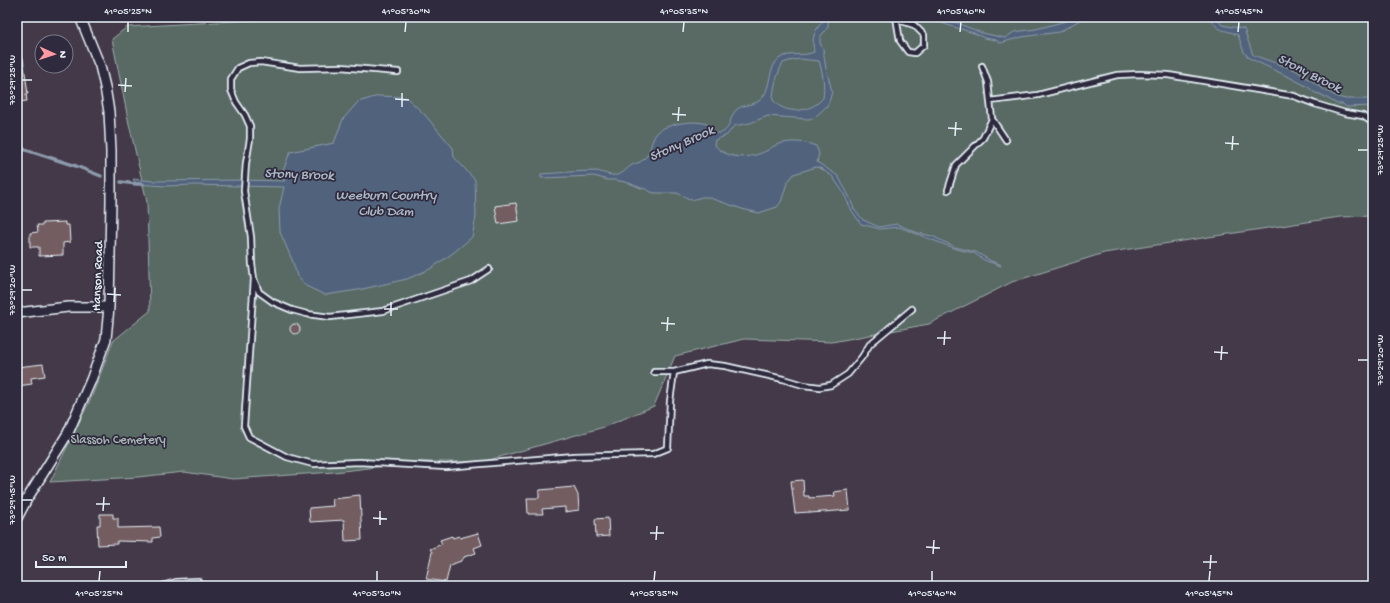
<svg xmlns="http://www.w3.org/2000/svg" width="1390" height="603" font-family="'Gochi Hand',sans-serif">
<rect width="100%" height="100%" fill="#433948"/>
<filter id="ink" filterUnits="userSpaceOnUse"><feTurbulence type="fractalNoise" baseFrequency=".025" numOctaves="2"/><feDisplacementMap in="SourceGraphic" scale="8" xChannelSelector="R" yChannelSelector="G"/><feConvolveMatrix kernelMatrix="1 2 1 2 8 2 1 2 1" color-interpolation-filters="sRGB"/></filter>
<g filter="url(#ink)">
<path fill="#596b64" stroke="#a0aeae" d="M 251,17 L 1373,17 L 1373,216 L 1340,217 L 1104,253 L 1012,282 L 929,324 L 832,342 L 744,339 L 675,356 L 654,406 L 604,427 L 482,462 L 421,462 L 334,472 L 233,479 L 184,472 L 138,477 L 50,482 L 92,396 L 113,341 L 150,311 L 147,202 L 129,124 L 112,39 L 127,27 L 251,20 Z"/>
<path fill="#51627b" stroke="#8d9bad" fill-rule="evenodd" d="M 827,17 L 836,17 L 828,22 L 828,27 L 820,37 L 820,43 L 823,49 L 826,69 L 832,91 L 830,99 L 827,106 L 814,118 L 808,119 L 768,116 L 750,123 L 734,126 L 727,135 L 715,140 L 714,144 C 727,161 751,159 768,150 C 770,149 772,147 774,146 C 786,140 804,141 816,146 L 819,153 L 817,162 L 838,176 L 849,196 L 854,209 L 863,220 L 879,227 L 897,224 L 918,233 L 932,236 L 955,247 L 976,252 L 991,261 L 1000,264 L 1001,266 L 984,260 L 974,253 L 956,249 L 899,227 L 880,229 L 861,224 L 852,211 L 843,192 L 832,176 L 827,173 L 822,169 L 816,167 L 794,174 L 787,183 L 781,202 L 777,207 L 759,213 L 742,209 L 707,197 L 702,197 L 692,200 L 677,193 L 655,193 L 651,192 L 646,189 L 641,188 L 629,183 L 615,180 L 608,180 L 594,176 L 541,178 L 541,174 C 559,173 578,171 596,171 C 603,172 610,176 617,175 C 623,174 627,168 632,165 C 635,163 640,163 643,160 C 652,153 650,138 659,131 C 669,123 698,119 709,125 C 712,127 713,130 715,133 C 731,135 728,119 736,110 C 744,103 757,106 763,97 C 771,87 768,66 780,58 C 789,52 804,57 814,52 C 814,49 813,46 813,43 C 813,31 820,24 827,17 ZM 799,59 L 819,61 C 823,74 825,85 823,98 C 812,112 785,116 773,100 C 773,88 777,74 783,63 L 789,61 Z
M 934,17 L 938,17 L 944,21 L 957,23 L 982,33 L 1005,38 L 1014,32 L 1036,29 L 1070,20 L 1075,17 L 1085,17 L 1059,32 L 1022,37 L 1000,43 L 996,40 L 984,38 L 974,33 L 941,23 Z
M 1210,17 L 1216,17 L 1222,25 L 1244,29 L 1253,55 L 1295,70 L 1320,87 L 1337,97 L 1346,99 L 1373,99 L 1373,106 L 1346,107 L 1343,104 L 1337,104 L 1320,94 L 1315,93 L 1308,87 L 1291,78 L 1249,58 L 1244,52 L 1238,35 C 1223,28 1219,34 1210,17 Z
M 378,96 L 406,97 L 425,115 L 453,148 L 454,157 L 475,180 L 476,217 L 472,237 L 453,253 L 430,269 L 407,279 L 358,290 L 325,295 L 306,286 L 297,276 L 293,262 L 280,232 L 279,209 L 284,187 L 193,185 L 166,186 L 136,184 L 133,179 L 154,181 L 243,180 L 285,181 L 283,171 L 290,152 L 334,143 L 343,119 L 358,102 Z"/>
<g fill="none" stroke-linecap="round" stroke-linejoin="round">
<path stroke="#8d9bad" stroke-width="3.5" d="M 1112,17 L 1117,17
M 17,147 L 76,166 L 101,176
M 121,182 L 136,184 L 143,184"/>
</g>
<path fill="#735d60" stroke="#e8f1f8" d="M 17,58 L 23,58 L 28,94 L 26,94 L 27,101 L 17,102 Z
M 516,203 L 519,221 L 498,224 L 495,206 Z
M 65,222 L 65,225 L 69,225 L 70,242 L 63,243 L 63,255 L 39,256 L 39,247 L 30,247 L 30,233 L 38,232 L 37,225 L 43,225 L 43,223 Z
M290 329a5 5 0 1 1 10 0a5 5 0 1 1-10 0Z
M 43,364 L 45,376 L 31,378 L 32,384 L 17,386 L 17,367 Z
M 803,480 L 804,496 L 809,496 L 809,498 L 835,496 L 834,492 L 848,490 L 850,510 L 810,513 L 810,512 L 795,513 L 791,481 Z
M 574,487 L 578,495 L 579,510 L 565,512 L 565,507 L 542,509 L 543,514 L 528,514 L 527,498 L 539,498 L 539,491 L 540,491 L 540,490 Z
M 360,495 L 362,540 L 345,541 L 344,520 L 310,522 L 309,508 L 333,506 L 332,499 L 351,497 L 351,496 Z
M 100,514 L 113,514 L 113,518 L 118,518 L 118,528 L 159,527 L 160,537 L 153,538 L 153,542 L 117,541 L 117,544 L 98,545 L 97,525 L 100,525 Z
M 608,518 L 609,536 L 596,537 L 595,519 Z
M 478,533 L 482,545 L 474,548 L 476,553 L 464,557 L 464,558 L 461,560 L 461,561 L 450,565 L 446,582 L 426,579 L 432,552 L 430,549 L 442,544 L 440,540 L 452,536 L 453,538 L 459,536 L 460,538 Z"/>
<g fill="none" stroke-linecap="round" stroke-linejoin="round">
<g stroke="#e8f1f8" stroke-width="8">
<path id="lane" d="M 896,17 L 902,21 L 914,25 L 924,35 L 924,45 L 915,53 L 908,52 L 900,41 Z
M 982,66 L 988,82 L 990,101 L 1038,95 L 1117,75 L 1139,74 L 1168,75 L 1294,96 L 1315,104 L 1345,113 L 1363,116 L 1373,123
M 990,101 L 992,119 L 1006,140
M 948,190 L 956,165 L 983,138 L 992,119
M 489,269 L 471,281 L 383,311 L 330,317 L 307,314 L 292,310 L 273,302 L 259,292 L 254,279 L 244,426 L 249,437 L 287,457 L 313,464 L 359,462 L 446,467 L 574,456 L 653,454 L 668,448 L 670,401 L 674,372
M 254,279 L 252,264 L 251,237 L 244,191 L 246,163 L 250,139 L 250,126 L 245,115 L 236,102 L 231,90 L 231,79 L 238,68 L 249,63 L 261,62 L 300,68 L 341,67 L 398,72
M 654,372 L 674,372 L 707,364 L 725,366 L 783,379 L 803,385 L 820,387 L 831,385 L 848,374 L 862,357 L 870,344 L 912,309
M 162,586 L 176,582 L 198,581"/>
</g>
<g stroke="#e8f1f8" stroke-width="12">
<path id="street" d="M 17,313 L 68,307 L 109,307
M 17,518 L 27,499 L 68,433 L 91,380 L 106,339 L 109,307 L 111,201 L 111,151 L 109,112 L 105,87 L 100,66 L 80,17"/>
</g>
<use href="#lane" stroke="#2f2a3d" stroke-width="4.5"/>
<use href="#street" stroke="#2f2a3d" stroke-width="9"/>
</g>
</g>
<path fill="none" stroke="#e8f1f8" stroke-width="1.5" d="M 128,32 L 128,22M 405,32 L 406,22M 683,32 L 684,22M 960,32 L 961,22M 1238,32 L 1239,22M 22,80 L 32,80M 118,85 L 132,86M 125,92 L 126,78M 395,99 L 409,100M 402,107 L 402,93M 672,114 L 686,115M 678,121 L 679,107M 948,128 L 962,129M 955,136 L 956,122M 1225,143 L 1239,144M 1232,150 L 1233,136M 1358,150 L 1368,150M 22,290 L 32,290M 107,294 L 121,295M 114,302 L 115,288M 384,309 L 398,309M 391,316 L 391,302M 661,323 L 675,324M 667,331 L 668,317M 937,338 L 951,338M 944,345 L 945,331M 1214,352 L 1228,353M 1221,360 L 1222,346M 1358,360 L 1368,360M 22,500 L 32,500M 96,504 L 110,504M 103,511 L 104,497M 373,518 L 387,519M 380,525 L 380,511M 650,533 L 664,533M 656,540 L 657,526M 926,547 L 940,548M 933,554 L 934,540M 1203,562 L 1217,562M 1210,569 L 1211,555M 99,581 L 100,571M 377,581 L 377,571M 654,581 L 655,571M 932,581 L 932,571M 1209,581 L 1210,571"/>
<g text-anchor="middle" stroke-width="3.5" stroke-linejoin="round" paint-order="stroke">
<g font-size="13" fill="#e8f1f8" stroke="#2f2a3d">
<text transform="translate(96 276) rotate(-88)" y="5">Hanson Road</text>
</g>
<g font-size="13" fill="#a8b5b5" stroke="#2f2a3d">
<text x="118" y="443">Slassoh Cemetery</text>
</g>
<g font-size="14" font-style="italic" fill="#acb8c6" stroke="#2f2a3d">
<text transform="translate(1310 72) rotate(27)" y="5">Stony Brook</text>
<text transform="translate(681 142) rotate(-24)" y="5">Stony Brook</text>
<text transform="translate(299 173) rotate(2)" y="5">Stony Brook</text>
<text x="386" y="199">Weeburn Country<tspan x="386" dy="16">Club Dam</tspan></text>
</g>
</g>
<rect width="1390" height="603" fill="none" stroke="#2f2a3d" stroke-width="44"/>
<g transform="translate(54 54) rotate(93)"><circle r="19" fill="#2f2a3d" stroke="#797a88"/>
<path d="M0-3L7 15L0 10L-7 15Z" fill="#ff9aa2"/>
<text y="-6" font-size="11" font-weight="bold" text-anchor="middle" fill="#e8f1f8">N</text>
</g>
<path d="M36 561v6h90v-6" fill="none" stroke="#e8f1f8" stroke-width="2"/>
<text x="42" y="561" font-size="12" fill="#e8f1f8" stroke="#2f2a3d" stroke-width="3" paint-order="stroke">50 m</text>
<rect x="22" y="22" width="1346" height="559" fill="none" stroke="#e8f1f8" stroke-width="1.5"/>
<g font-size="10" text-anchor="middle" fill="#e8f1f8">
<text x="128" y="14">41°05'25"N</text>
<text x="406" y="14">41°05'30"N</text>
<text x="684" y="14">41°05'35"N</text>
<text x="961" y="14">41°05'40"N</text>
<text x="1239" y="14">41°05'45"N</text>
<text transform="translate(11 80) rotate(-90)" y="4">73°29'25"W</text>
<text transform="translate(1379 150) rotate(-90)" y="4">73°29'25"W</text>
<text transform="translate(11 290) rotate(-90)" y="4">73°29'20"W</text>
<text transform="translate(1379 360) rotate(-90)" y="4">73°29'20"W</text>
<text transform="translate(11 500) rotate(-90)" y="4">73°29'15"W</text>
<text x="99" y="596">41°05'25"N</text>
<text x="377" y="596">41°05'30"N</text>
<text x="654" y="596">41°05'35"N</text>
<text x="932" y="596">41°05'40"N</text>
<text x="1209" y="596">41°05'45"N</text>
</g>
</svg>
